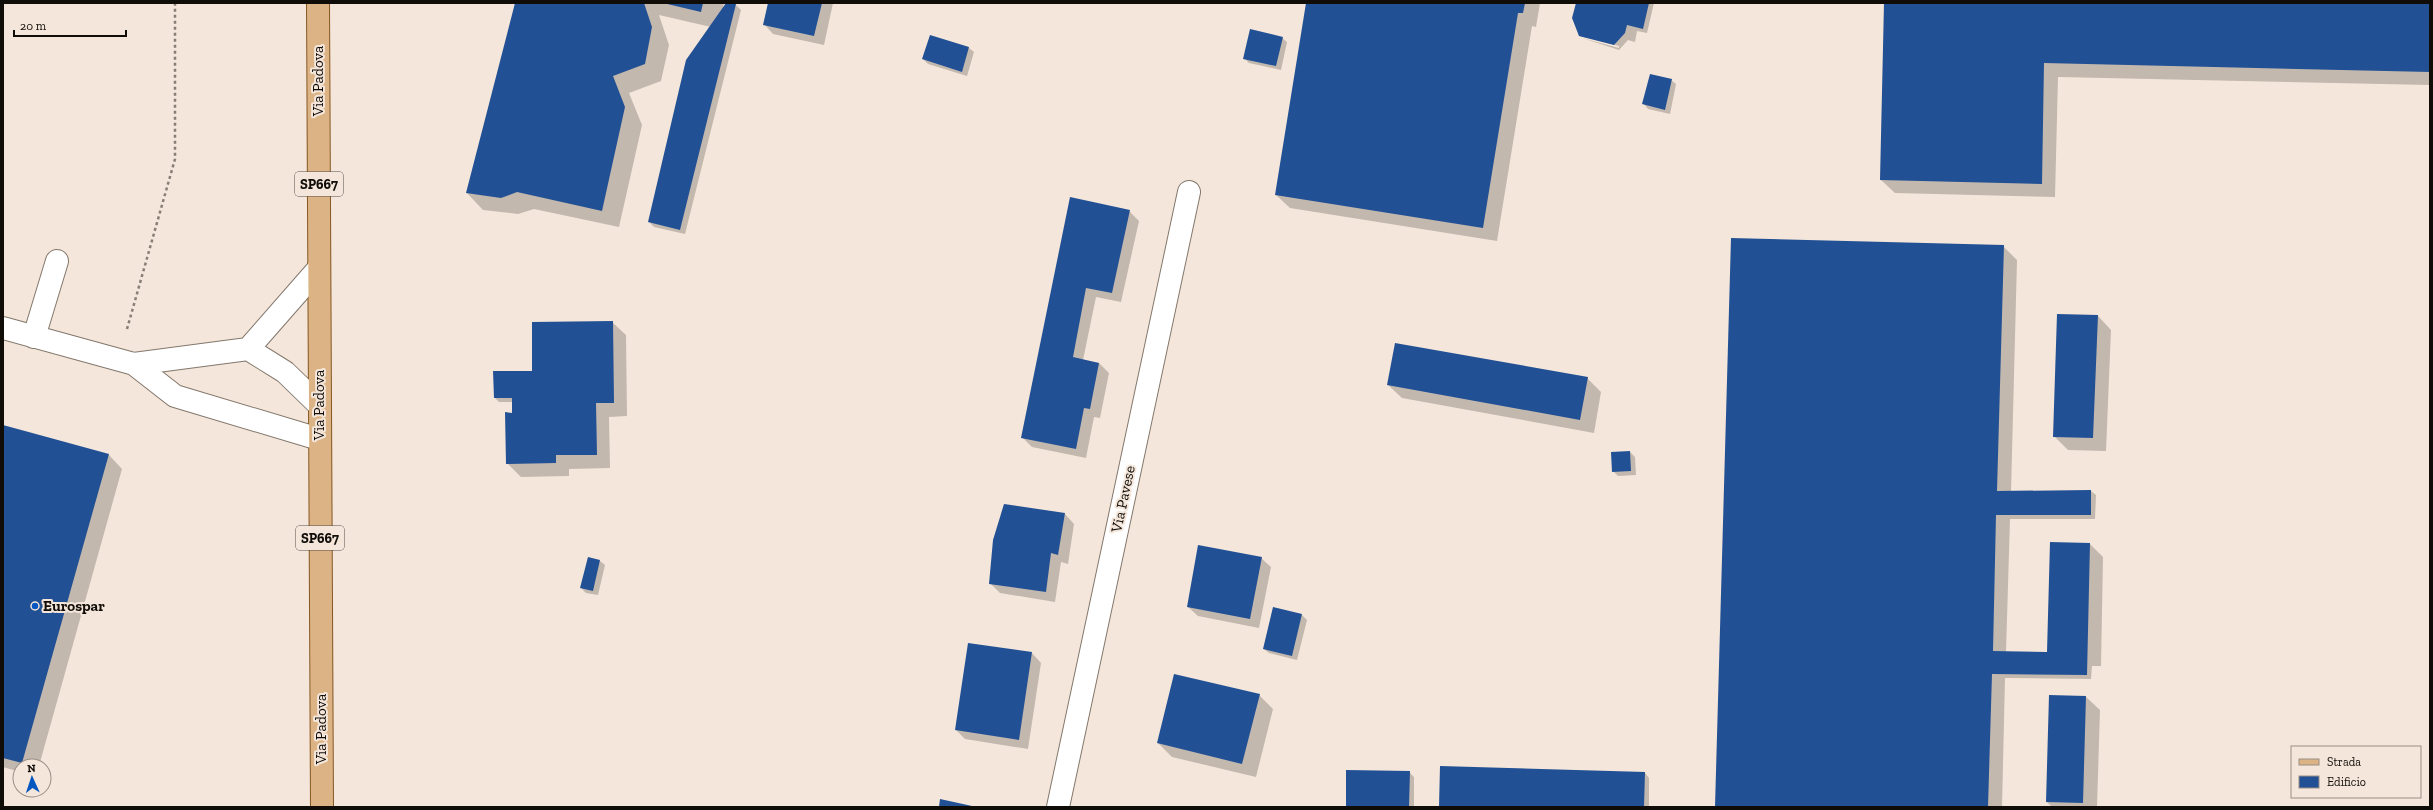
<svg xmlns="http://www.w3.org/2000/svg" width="2433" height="810" font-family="'Zilla Slab',serif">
<rect width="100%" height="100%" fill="#f4e6da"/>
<path fill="#0003" d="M 516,3 L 724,3 L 722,11 L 727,3 L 736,5 L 741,10 L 685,234 L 654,227 L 649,222 L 711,27 L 659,15 L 669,45 L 661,81 L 629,93 L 642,125 L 619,227 L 534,209 L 518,214 L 483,210 L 467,193 Z
M 769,3 L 833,3 L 824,45 L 773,34 L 764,24 Z
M 1307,3 L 1540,3 L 1536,27 L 1532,26 L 1497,241 L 1290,208 L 1276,195 Z
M 1577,3 L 1654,3 L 1647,33 L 1637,31 L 1635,42 L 1628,40 L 1619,50 L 1582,38 L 1619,48 L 1619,46 L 1580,36 Z
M 1885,3 L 2430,3 L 2430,85 L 2058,77 L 2055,197 L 1895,193 L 1881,180 Z
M 930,36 L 969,48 L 974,52 L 967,76 L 928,64 L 923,59 Z
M 1282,38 L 1287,42 L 1281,70 L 1249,63 L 1244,58 Z
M 1671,80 L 1676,84 L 1670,114 L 1648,109 L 1644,104 Z
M 1071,198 L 1129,211 L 1139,221 L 1121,302 L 1096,297 L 1083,360 L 1099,363 L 1109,373 L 1100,418 L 1094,417 L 1086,458 L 1032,447 L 1022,437 Z
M 2003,246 L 2017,260 L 2011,492 L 2091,491 L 2096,495 L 2095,519 L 2010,519 L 2006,652 L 2050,653 L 2090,544 L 2103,557 L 2101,666 L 2092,666 L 2091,679 L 2005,678 L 2002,807 L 1716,807 Z
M 2098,316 L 2111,330 L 2106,451 L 2068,450 L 2054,436 Z
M 612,322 L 626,335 L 627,416 L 609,417 L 610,468 L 569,469 L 569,476 L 521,477 L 507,463 L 513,402 L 499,402 L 495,398 Z
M 1587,378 L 1601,392 L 1594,433 L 1402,398 L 1388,385 Z
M 3,426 L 109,455 L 122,469 L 39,766 L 20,766 L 20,772 L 3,767 Z
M 1630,452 L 1635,457 L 1636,475 L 1618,476 L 1613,471 L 1612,453 Z
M 1065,514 L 1074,524 L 1068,564 L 1061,562 L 1055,602 L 1000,593 L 990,583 Z
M 588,558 L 600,561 L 605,565 L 598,595 L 586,593 L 581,588 Z
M 1261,558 L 1271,567 L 1259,628 L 1198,616 L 1188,607 Z
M 1274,609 L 1302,615 L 1307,620 L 1297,660 L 1269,653 L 1264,649 Z
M 1032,653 L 1041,663 L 1028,749 L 965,739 L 956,730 Z
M 1259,695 L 1273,709 L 1256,777 L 1172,757 L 1158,743 Z
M 2086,697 L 2100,710 L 2097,807 L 2052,807 L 2047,802 Z
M 1409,772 L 1414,777 L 1414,807 L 1347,807 Z
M 1645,773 L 1649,778 L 1649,807 L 1440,807 Z"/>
<path fill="#225094" d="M 515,3 L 644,3 L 652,27 L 645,64 L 613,76 L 625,107 L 602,211 L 517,192 L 501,198 L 466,193 Z
M 663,3 L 703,3 L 701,12 Z
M 726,3 L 736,4 L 680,230 L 648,222 L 686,60 Z
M 768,3 L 822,3 L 814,36 L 763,25 Z
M 1306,3 L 1525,3 L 1523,13 L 1518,13 L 1483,228 L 1275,195 Z
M 1576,3 L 1649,3 L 1643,29 L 1627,25 L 1625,33 L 1614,45 L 1579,36 L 1572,18 Z
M 1884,3 L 2430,3 L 2430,72 L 2044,63 L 2042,184 L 1880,180 Z
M 1250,29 L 1283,37 L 1276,66 L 1243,59 Z
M 930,35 L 969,47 L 962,72 L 922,59 Z
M 1650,74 L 1672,79 L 1665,110 L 1642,104 Z
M 1070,197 L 1130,210 L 1112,293 L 1086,288 L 1073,357 L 1099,363 L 1090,409 L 1084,408 L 1076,449 L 1021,438 Z
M 1731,238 L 2004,245 L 1997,491 L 2091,490 L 2091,515 L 1996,515 L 1993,651 L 2047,652 L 2050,542 L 2090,543 L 2087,675 L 1992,674 L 1988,807 L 1715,807 Z
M 2057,314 L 2098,315 L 2093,438 L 2053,437 Z
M 613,321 L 614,403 L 596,403 L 597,455 L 556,455 L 556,463 L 506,464 L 505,412 L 512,413 L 512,398 L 494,398 L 493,371 L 532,371 L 532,322 Z
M 1395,343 L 1588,377 L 1580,420 L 1387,385 Z
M 3,425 L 109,454 L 22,763 L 3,758 Z
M 1630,451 L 1631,471 L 1612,472 L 1611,452 Z
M 1004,504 L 1065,513 L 1058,555 L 1051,553 L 1046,592 L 989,584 L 993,540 Z
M 1198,545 L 1262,557 L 1250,619 L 1187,607 Z
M 588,557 L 600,560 L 593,591 L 580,588 Z
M 1273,607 L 1302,614 L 1292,656 L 1263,649 Z
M 968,643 L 1032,652 L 1019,740 L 955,730 Z
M 1174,674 L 1260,694 L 1242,764 L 1157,743 Z
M 2049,695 L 2086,696 L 2083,803 L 2046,802 Z
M 1440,766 L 1645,772 L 1644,807 L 1439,807 Z
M 1346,770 L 1410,771 L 1409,807 L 1346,807 Z
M 940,799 L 972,806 L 972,807 L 939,807 Z"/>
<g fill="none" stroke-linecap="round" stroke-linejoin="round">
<g stroke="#83776c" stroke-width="24">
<path id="minor" d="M 3,328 L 134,364 L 248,349 L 319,268
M 34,337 L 57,261
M 248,349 L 285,372 L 319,405
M 134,364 L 175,396 L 319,439
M 1058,807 L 1189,192"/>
</g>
<g stroke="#865723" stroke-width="24">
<path id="major" d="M 318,3 L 322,807"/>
</g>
<path stroke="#877e76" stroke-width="2.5" stroke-dasharray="3 3" stroke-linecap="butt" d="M 127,329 L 175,159 L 175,3"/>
<use href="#minor" stroke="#fff" stroke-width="22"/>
<use href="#major" stroke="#dcb384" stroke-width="22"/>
</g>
<circle fill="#0256bf" stroke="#f4e6da" stroke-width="1.5" cx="35" cy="606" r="4"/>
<g text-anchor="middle" stroke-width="4" stroke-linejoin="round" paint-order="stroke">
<g fill="#f4e6da" stroke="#544d47" stroke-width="1">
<rect x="295" y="172" width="48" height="24" rx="3"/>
<rect x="296" y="526" width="48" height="24" rx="3"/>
</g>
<g font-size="14" font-weight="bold" fill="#100c08">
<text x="319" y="189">SP667</text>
<text x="320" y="543">SP667</text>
</g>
<g font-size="15" fill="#100c08" stroke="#f4e6da">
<text transform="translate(318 81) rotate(-90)" y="5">Via Padova</text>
<text transform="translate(319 405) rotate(-90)" y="5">Via Padova</text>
<text transform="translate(1123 499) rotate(-78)" y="5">Via Pavese</text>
<text transform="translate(321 729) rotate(-90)" y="5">Via Padova</text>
</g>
<g font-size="15" font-weight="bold" fill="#100c08" stroke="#f4e6da" text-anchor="start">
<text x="43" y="611">Eurospar</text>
</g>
</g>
<rect width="2433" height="810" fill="none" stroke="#100c08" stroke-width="8"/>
<rect x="2291" y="746" width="130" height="52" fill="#f4e6da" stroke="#998f86"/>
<rect x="2299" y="759" width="20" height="6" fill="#dcb384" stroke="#998f86"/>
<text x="2327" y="766" font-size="12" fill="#100c08">Strada</text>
<rect x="2299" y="776" width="20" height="12" fill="#225094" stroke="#998f86"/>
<text x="2327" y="786" font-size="12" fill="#100c08">Edificio</text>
<g transform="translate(32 778) rotate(357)"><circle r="19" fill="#f4e6da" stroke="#998f86"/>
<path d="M0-3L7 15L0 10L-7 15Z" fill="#0256bf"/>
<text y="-6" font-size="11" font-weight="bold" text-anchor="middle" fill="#100c08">N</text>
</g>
<path d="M14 30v6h112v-6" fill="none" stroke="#100c08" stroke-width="2"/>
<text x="20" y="30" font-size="12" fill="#100c08" stroke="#f4e6da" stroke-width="3" paint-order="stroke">20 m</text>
</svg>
